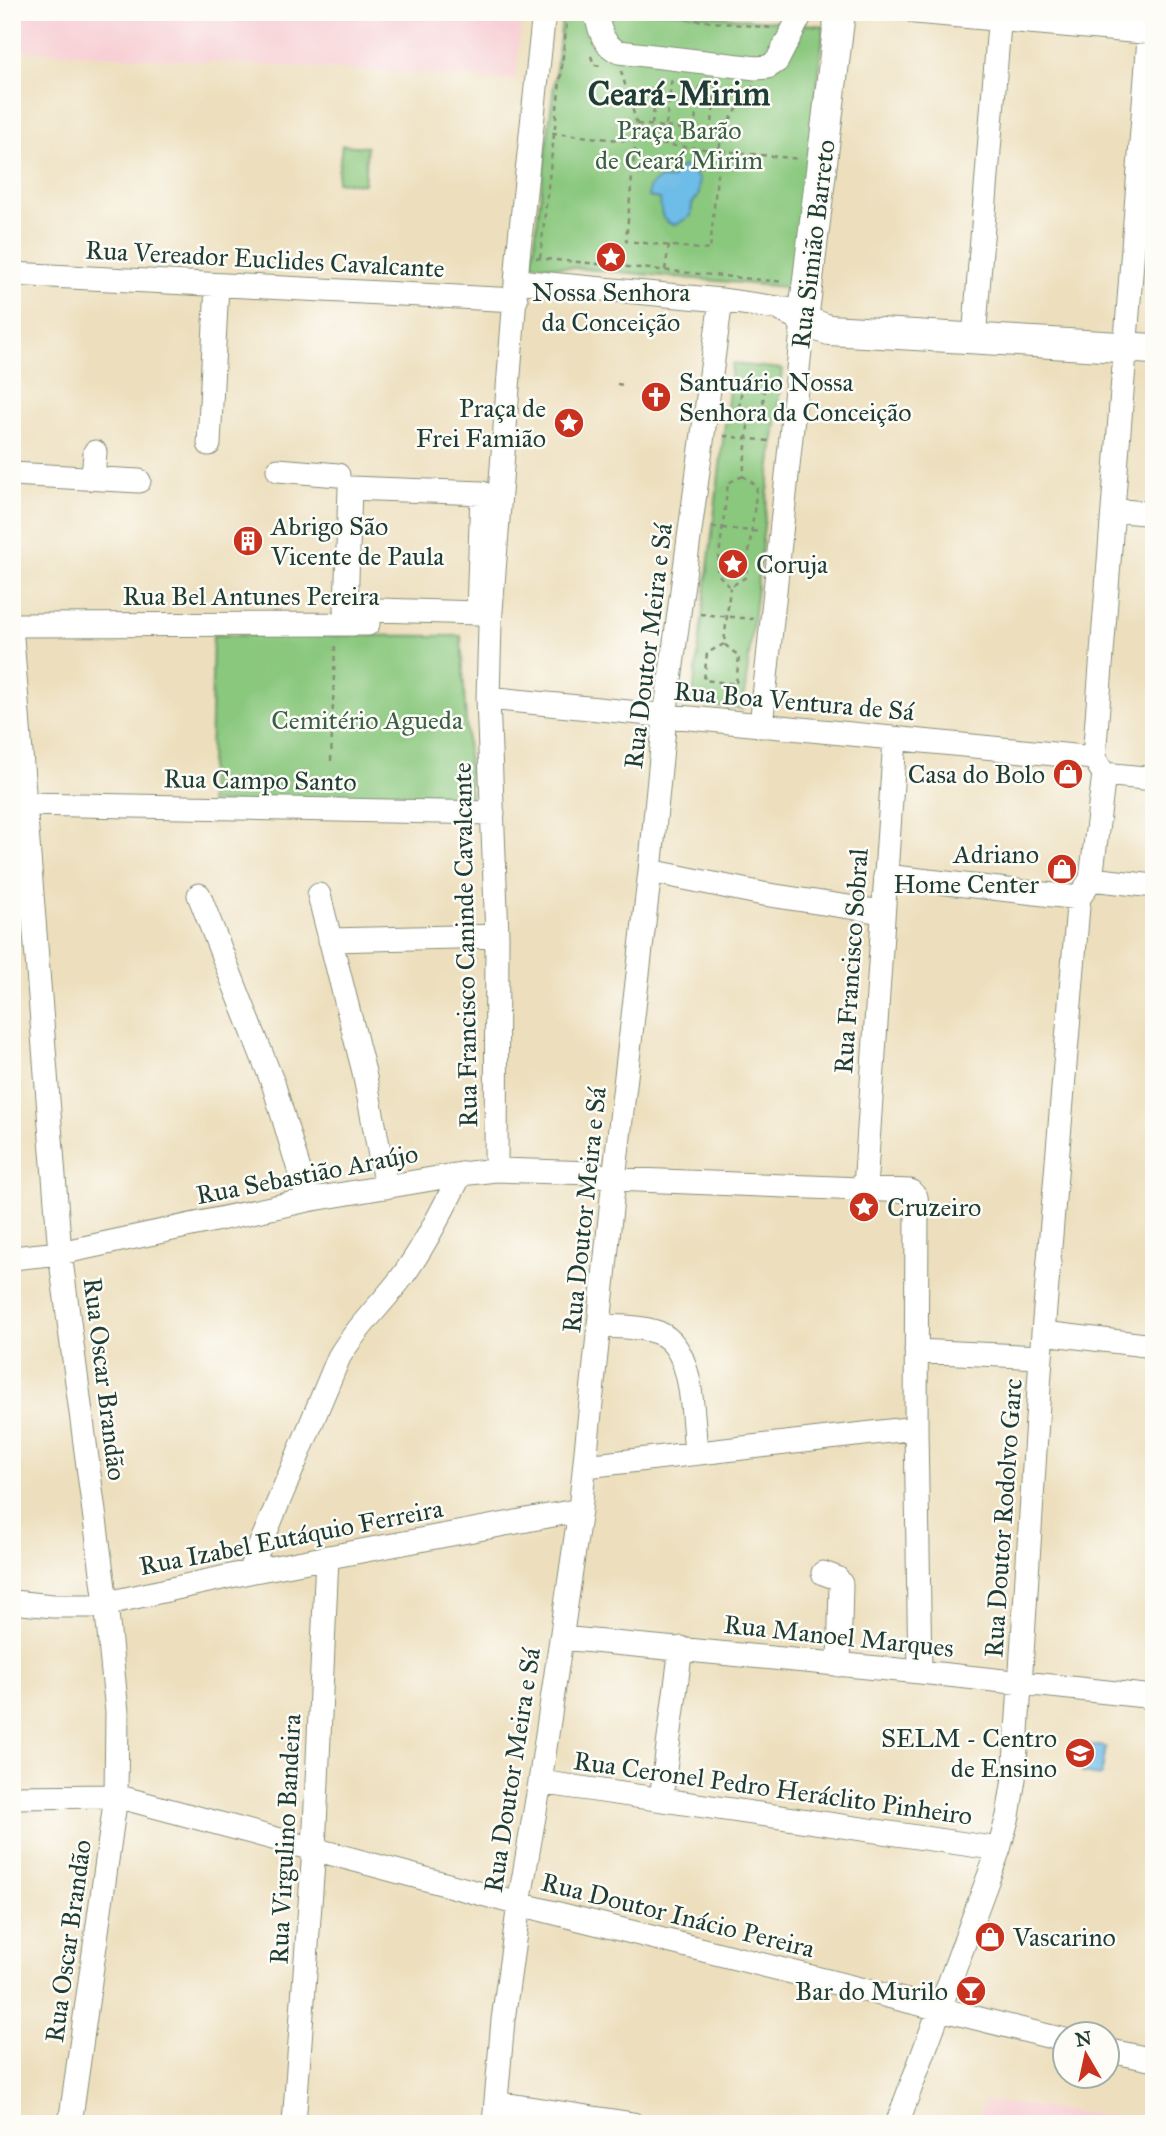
<svg xmlns="http://www.w3.org/2000/svg" width="1166" height="2136" font-family="'IM FELL Great Primer',serif">
<rect width="100%" height="100%" fill="#fdfcf7"/>
<filter id="ink" filterUnits="userSpaceOnUse"><feTurbulence type="fractalNoise" baseFrequency=".0143" numOctaves="2"/><feDisplacementMap in="SourceGraphic" scale="14" xChannelSelector="R" yChannelSelector="G"/><feConvolveMatrix kernelMatrix="1 2 1 2 8 2 1 2 1" color-interpolation-filters="sRGB"/></filter>
<filter id="wash" filterUnits="userSpaceOnUse"><feTurbulence type="fractalNoise" baseFrequency=".00686" numOctaves="4" result="noise"/><feDisplacementMap in="SourceGraphic" scale="28" xChannelSelector="R" yChannelSelector="G"/><feGaussianBlur stdDeviation="1.57" result="paint"/><feColorMatrix in="noise" values="0 0 0 0 0 0 0 0 0 0 0 0 0 0 0 0 0 1.4 0 .05"/><feComposite in="paint" operator="in"/></filter>
<g filter="url(#wash)">
<rect width="100%" height="100%" fill="#eddfbd"/>
<path fill="#f7cfd4" d="M 12,12 L 523,12 L 515,80 L 12,50 Z
M 984,2101 L 1147,2120 L 1146,2124 L 975,2124 Z"/>
<path fill="#8ac87e" stroke="#548259" stroke-width="2" d="M 563,12 L 673,12 L 824,26 L 795,288 L 532,264 Z
M 342,145 L 367,147 L 364,184 L 337,182 Z
M 732,364 L 782,369 L 743,709 L 692,704 Z
M 213,635 L 461,636 L 471,808 L 209,802 Z"/>
<path fill="#6ebce8" stroke="#467c8e" stroke-width="2" d="M 684,166 L 690,167 L 699,180 L 699,195 L 692,204 L 691,216 L 675,225 C 660,222 661,212 660,199 L 648,197 L 649,187 L 659,179 L 672,179 L 674,172 Z
M 1086,1744 L 1106,1747 L 1101,1776 L 1082,1773 Z"/>
</g>
<g filter="url(#ink)">
<g fill="none" stroke-linecap="round" stroke-linejoin="round">
<g stroke="#868e78" stroke-width="25">
<path id="minor" d="M 595,12 C 600,29 602,45 619,52 L 756,68 L 768,67 L 777,61 L 802,12
M 915,12 L 1154,33
M 12,274 L 516,300
M 517,281 L 721,300 L 792,310
M 974,339 L 1000,12
M 209,444 L 217,285
M 278,470 L 338,475
M 12,474 L 139,481
M 93,478 L 95,452
M 350,488 L 482,493 L 478,613 L 346,609 Z
M 1113,510 L 1154,514
M 12,625 L 368,624
M 12,638 L 60,1253 L 106,1603 L 117,1712 L 116,1796 L 70,2124
M 488,698 L 1094,758
M 761,726 L 803,321 L 777,308
M 1094,758 L 1151,12
M 1104,774 L 1154,779
M 25,804 L 493,813
M 650,871 L 763,894 L 882,912
M 885,876 L 1079,898
M 1091,879 L 1154,886
M 199,895 L 274,1086 L 308,1200
M 319,895 L 364,1072 L 386,1187
M 330,940 L 497,936
M 496,1170 L 497,936 L 488,698 L 490,624 L 518,257 L 544,12
M 865,1188 L 895,739
M 12,1258 L 60,1253 L 308,1200 L 461,1174 L 496,1170 L 593,1173 L 614,1179 L 910,1191 L 916,1197 L 917,1205 L 916,1428 L 920,1672
M 600,1326 C 619,1327 641,1326 659,1333 C 695,1348 692,1418 696,1452
M 1043,1333 L 1154,1346
M 916,1351 L 1041,1357
M 586,1466 L 916,1428
M 249,1572 L 339,1357 C 356,1328 379,1307 399,1281 C 424,1248 442,1210 461,1174
M 823,1573 L 837,1578 L 841,1584 L 839,1665
M 12,1602 L 53,1606 L 94,1606 L 249,1572 L 580,1510
M 561,1638 L 920,1672 L 1154,1697
M 540,1782 L 999,1849
M 12,1797 L 116,1796 L 519,1904 L 1064,2040
M 661,1799 L 681,1648
M 1106,2050 L 1154,2060
M 496,2103 L 633,2124
M 294,2124 L 314,1849 L 327,1557
M 494,2124 L 503,2020 L 519,1904 L 540,1782 L 580,1510 L 614,1179 L 650,871 L 665,717 L 721,300
M 897,2124 L 999,1849 L 1008,1816 L 1014,1779 L 1041,1357 L 1078,906 L 1079,898 L 1091,879 L 1104,774 L 1094,758"/>
</g>
<g stroke="#868e78" stroke-width="32">
<path id="major" d="M 840,12 L 803,321 L 829,330 L 1154,349"/>
</g>
<path stroke="#868e78" stroke-width="2.5" stroke-dasharray="5 5" stroke-linecap="butt" d="M 616,12 L 773,28
M 591,56 L 594,65 L 602,66
M 621,71 L 637,124 L 626,241 L 635,242 L 710,250 L 721,133 L 753,86
M 637,124 L 720,133
M 652,124 L 658,75
M 666,125 L 672,76
M 694,130 L 700,83
M 711,132 L 716,85
M 552,133 L 800,159
M 536,258 L 784,282
M 540,258 L 568,12
M 665,270 L 669,245
M 617,384 L 623,385
M 742,388 L 764,390 L 763,409 L 749,416 L 739,408 Z
M 724,436 L 769,441
M 743,476 L 728,483 L 717,573 L 730,587 L 746,577 L 757,486 L 743,476 L 749,416
M 712,527 L 761,532
M 700,614 L 753,619
M 724,644 L 707,653 L 704,680 L 736,684 L 739,656 L 724,644 L 730,587
M 331,761 L 335,644"/>
<use href="#minor" stroke="#fff" stroke-width="23"/>
<use href="#major" stroke="#fff" stroke-width="30"/>
</g>
</g>
<defs>
<g id="sight-disc" transform="scale(1.575)"><circle r="9.5" fill="#c8321e" stroke="#fdfcf7"/><path d="M0-6L1.8-2.2L6-1.7L2.9 1.2L3.7 5.4L0 3.3L-3.7 5.4L-2.9 1.2L-6-1.7L-1.8-2.2Z" fill="#fff"/></g>
<g id="church-disc" transform="scale(1.575)"><circle r="9.5" fill="#c8321e" stroke="#fdfcf7"/><path d="M-1.2-6h2.4v3.5h3.3v2.4h-3.3V6h-2.4V-.1h-3.3v-2.4h3.3Z" fill="#fff"/></g>
<g id="building-disc" transform="scale(1.575)"><circle r="9.5" fill="#c8321e" stroke="#fdfcf7"/><path d="M-4-6H4V6H1V3H-1V6H-4ZM-2.5-4.3h1.7v1.8h-1.7ZM.8-4.3h1.7v1.8H.8ZM-2.5-1h1.7V.8h-1.7ZM.8-1h1.7V.8H.8Z" fill="#fff"/></g>
<g id="shop-disc" transform="scale(1.575)"><circle r="9.5" fill="#c8321e" stroke="#fdfcf7"/><path d="M-5-2.5h2.3a2.7 3.5 0 0 1 5.4 0H5L5.5 6h-11ZM-1.5-2.5h3a1.5 2.3 0 0 0-3 0Z" fill="#fff"/></g>
<g id="school-disc" transform="scale(1.575)"><circle r="9.5" fill="#c8321e" stroke="#fdfcf7"/><path d="M0-5L7-2L0 1L-7-2ZM-4 1L0 2.5L4 1V4Q0 6-4 4Z" fill="#fff"/></g>
<g id="bar-disc" transform="scale(1.575)"><circle r="9.5" fill="#c8321e" stroke="#fdfcf7"/><path d="M-6-5H6L.8 .8V4.5H3.5V6h-7V4.5H-.8V.8Z" fill="#fff"/></g>
</defs>
<g fill-rule="evenodd">
<use href="#sight-disc" x="611" y="257"/>
<use href="#church-disc" x="656" y="397"/>
<use href="#sight-disc" x="569" y="423"/>
<use href="#building-disc" x="248" y="541"/>
<use href="#sight-disc" x="733" y="564"/>
<use href="#shop-disc" x="1068" y="774"/>
<use href="#shop-disc" x="1062" y="869"/>
<use href="#sight-disc" x="864" y="1207"/>
<use href="#school-disc" x="1080" y="1753"/>
<use href="#shop-disc" x="990" y="1937"/>
<use href="#bar-disc" x="971" y="1991"/>
</g>
<g text-anchor="middle" stroke-width="5" stroke-linejoin="round" paint-order="stroke">
<g font-size="26" fill="#3a6046" stroke="#fdfcf7">
<text x="679" y="139">Praça Barão<tspan x="679" dy="30">de Ceará Mirim</tspan></text>
<text x="367" y="729">Cemitério Agueda</text>
</g>
<g font-size="26" fill="#1f3d34" stroke="#fdfcf7">
<text transform="translate(813 244) rotate(-83)" y="9">Rua Simião Barreto</text>
<text transform="translate(265 259) rotate(3)" y="9">Rua Vereador Euclides Cavalcante</text>
<text x="251" y="605">Rua Bel Antunes Pereira</text>
<text transform="translate(648 646) rotate(-83)" y="9">Rua Doutor Meira e Sá</text>
<text transform="translate(794 701) rotate(5)" y="9">Rua Boa Ventura de Sá</text>
<text transform="translate(260 780) rotate(1)" y="9">Rua Campo Santo</text>
<text transform="translate(465 945) rotate(-91)" y="9">Rua Francisco Caninde Cavalcante</text>
<text transform="translate(851 961) rotate(-86)" y="9">Rua Francisco Sobral</text>
<text transform="translate(307 1174) rotate(-11)" y="9">Rua Sebastião Araújo</text>
<text transform="translate(584 1210) rotate(-84)" y="9">Rua Doutor Meira e Sá</text>
<text transform="translate(105 1379) rotate(83)" y="9">Rua Oscar Brandão</text>
<text transform="translate(1003 1518) rotate(-86)" y="9">Rua Doutor Rodolvo Garc</text>
<text transform="translate(291 1537) rotate(-11)" y="9">Rua Izabel Eutáquio Ferreira</text>
<text transform="translate(839 1636) rotate(6)" y="9">Rua Manoel Marques</text>
<text transform="translate(512 1770) rotate(-81)" y="9">Rua Doutor Meira e Sá</text>
<text transform="translate(773 1788) rotate(8)" y="9">Rua Ceronel Pedro Heráclito Pinheiro</text>
<text transform="translate(285 1839) rotate(-87)" y="9">Rua Virgulino Bandeira</text>
<text transform="translate(678 1915) rotate(14)" y="9">Rua Doutor Inácio Pereira</text>
<text transform="translate(68 1941) rotate(-82)" y="9">Rua Oscar Brandão</text>
</g>
<g font-size="26" fill="#1f3d34" stroke="#fdfcf7" text-anchor="start">
<text x="611" y="301" text-anchor="middle">Nossa Senhora<tspan x="611" dy="30">da Conceição</tspan></text>
<text x="679" y="391">Santuário Nossa<tspan x="679" dy="30">Senhora da Conceição</tspan></text>
<text x="546" y="417" text-anchor="end">Praça de<tspan x="546" dy="30">Frei Famião</tspan></text>
<text x="271" y="535">Abrigo São<tspan x="271" dy="30">Vicente de Paula</tspan></text>
<text x="756" y="573">Coruja</text>
<text x="1045" y="783" text-anchor="end">Casa do Bolo</text>
<text x="1039" y="863" text-anchor="end">Adriano<tspan x="1039" dy="30">Home Center</tspan></text>
<text x="887" y="1216">Cruzeiro</text>
<text x="1057" y="1747" text-anchor="end">SELM - Centro<tspan x="1057" dy="30">de Ensino</tspan></text>
<text x="1013" y="1946">Vascarino</text>
<text x="948" y="2000" text-anchor="end">Bar do Murilo</text>
</g>
<g font-size="33" font-weight="bold" fill="#1f3d34" stroke="#fdfcf7">
<text x="679" y="105">Ceará-Mirim</text>
</g>
</g>
<rect width="1166" height="2136" fill="none" stroke="#fdfcf7" stroke-width="42"/>
<g transform="translate(1086 2055) rotate(351)"><circle r="33" fill="#fdfcf7" stroke="#a4b0a9" stroke-width="2"/>
<path d="M0-5L12 26L0 18L-12 26Z" fill="#c8321e"/>
<text y="-10" font-size="19" font-weight="bold" text-anchor="middle" fill="#1f3d34">N</text>
</g>
</svg>
